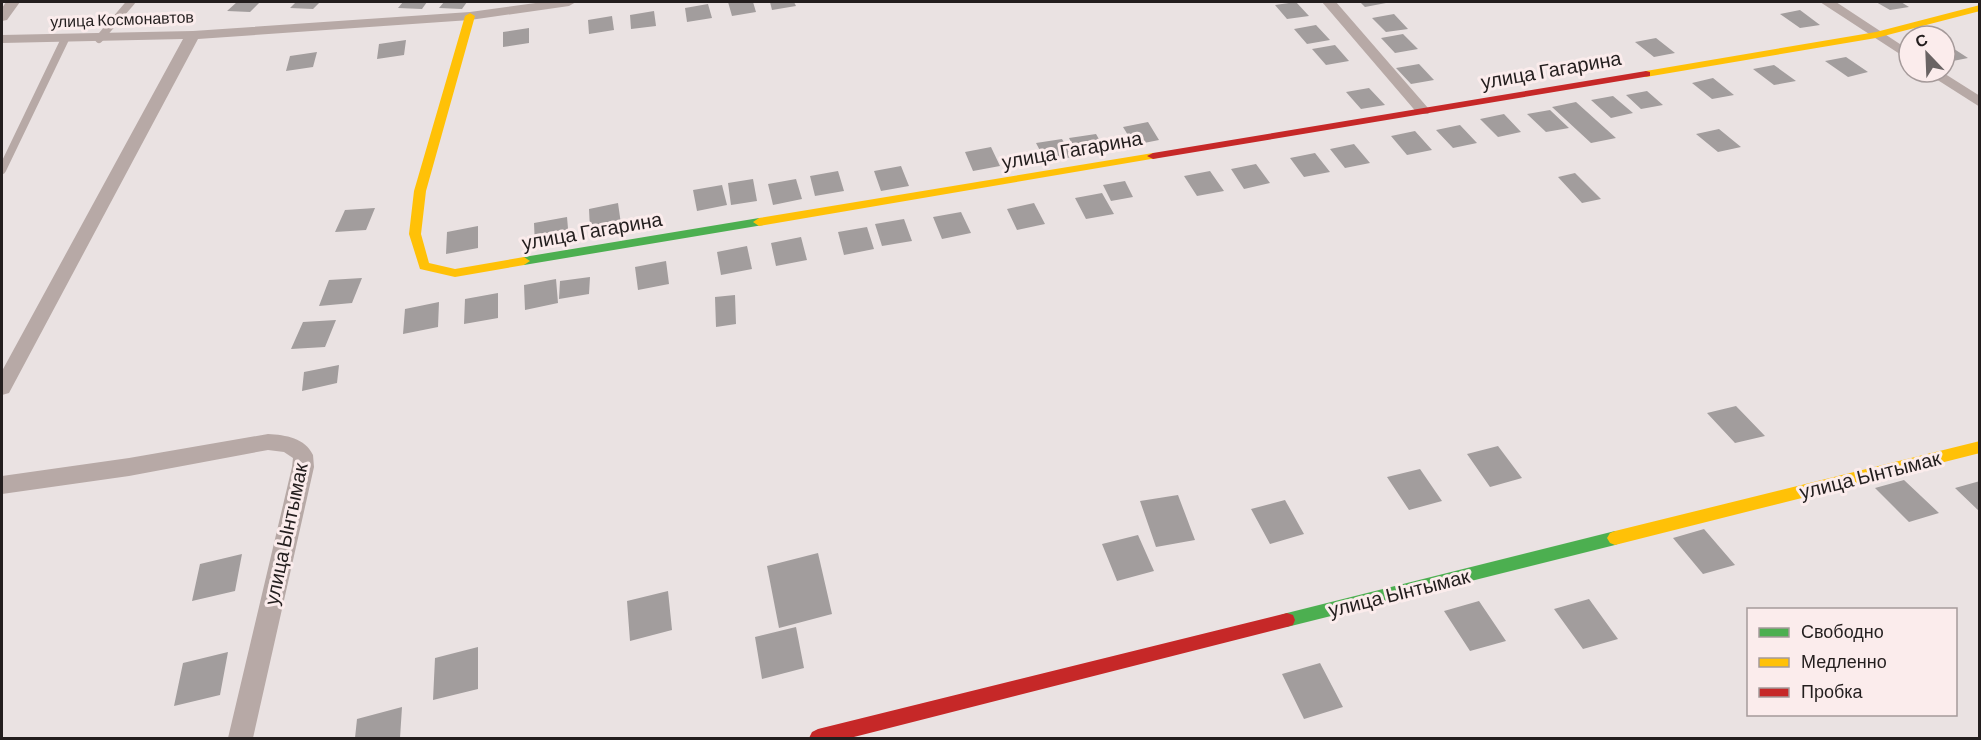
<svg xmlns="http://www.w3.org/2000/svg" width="1981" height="740" font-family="Barlow,sans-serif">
<rect width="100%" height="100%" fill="#eae2e2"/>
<path fill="#a29d9d" d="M 237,2 L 260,2 L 250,12 L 227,11 Z
M 296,2 L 320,2 L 313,9 L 290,8 Z
M 403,2 L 427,2 L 422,9 L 398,8 Z
M 444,2 L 467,2 L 462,9 L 439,8 Z
M 728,2 L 753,2 L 756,12 L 732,16 Z
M 770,2 L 794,2 L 796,6 L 772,10 Z
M 1296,2 L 1309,16 L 1287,19 L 1275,5 Z
M 1360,2 L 1384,2 L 1386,3 L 1365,7 Z
M 1876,2 L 1901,2 L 1909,7 L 1890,10 Z
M 708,4 L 712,18 L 687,22 L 685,8 Z
M 1800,10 L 1820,25 L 1800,28 L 1780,14 Z
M 654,11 L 656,26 L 631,29 L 630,15 Z
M 1394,14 L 1408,29 L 1386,32 L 1372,18 Z
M 612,16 L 614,30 L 589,34 L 588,20 Z
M 1316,25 L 1330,40 L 1307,44 L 1294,29 Z
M 529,28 L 529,43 L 503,47 L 503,32 Z
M 1403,34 L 1418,49 L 1395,53 L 1381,38 Z
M 1656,38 L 1675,53 L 1654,57 L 1635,42 Z
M 406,40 L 404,55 L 377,59 L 379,44 Z
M 1945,43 L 1968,58 L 1948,62 L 1945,60 Z
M 1335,45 L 1349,61 L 1326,65 L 1312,49 Z
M 317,52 L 313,67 L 286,71 L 290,56 Z
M 1846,57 L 1868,72 L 1848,77 L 1825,61 Z
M 1419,64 L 1434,80 L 1411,84 L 1396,68 Z
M 1774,65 L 1796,81 L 1774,85 L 1753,69 Z
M 1713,78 L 1734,95 L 1712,99 L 1692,83 Z
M 1369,88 L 1385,105 L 1361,109 L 1346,92 Z
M 1647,91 L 1663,105 L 1641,109 L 1626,95 Z
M 1613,96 L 1633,113 L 1611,118 L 1591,100 Z
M 1576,102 L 1616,138 L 1591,143 L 1552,107 Z
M 1550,110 L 1569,128 L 1546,132 L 1527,114 Z
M 1504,114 L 1521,132 L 1498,137 L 1480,119 Z
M 1148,122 L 1159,140 L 1134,145 L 1123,127 Z
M 1460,125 L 1477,143 L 1453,148 L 1436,130 Z
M 1719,129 L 1741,147 L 1718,152 L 1696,134 Z
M 1415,131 L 1432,150 L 1407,155 L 1391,136 Z
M 1096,134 L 1104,148 L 1076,152 L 1069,138 Z
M 1062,139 L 1072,157 L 1046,162 L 1036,143 Z
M 1354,144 L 1370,163 L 1345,168 L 1330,149 Z
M 991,147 L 1000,166 L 973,171 L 965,152 Z
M 1315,153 L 1330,172 L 1304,177 L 1290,158 Z
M 1256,164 L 1270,183 L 1244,189 L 1231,169 Z
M 901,166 L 909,186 L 881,191 L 874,171 Z
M 838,171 L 844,191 L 815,196 L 810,176 Z
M 1210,171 L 1224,191 L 1197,196 L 1184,176 Z
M 1575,173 L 1601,199 L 1582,203 L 1558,177 Z
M 753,179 L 757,201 L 731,205 L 728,183 Z
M 796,179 L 802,199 L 773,205 L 768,184 Z
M 1125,181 L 1133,197 L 1111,201 L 1103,185 Z
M 722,185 L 727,205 L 697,211 L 693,190 Z
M 1102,193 L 1114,214 L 1086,219 L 1075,198 Z
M 618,203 L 621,224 L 590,230 L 589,209 Z
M 1034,203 L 1045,224 L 1017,230 L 1007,209 Z
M 375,208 L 366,230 L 335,232 L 345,210 Z
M 961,212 L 971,233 L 942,239 L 933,217 Z
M 567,217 L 569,240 L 535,247 L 534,223 Z
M 904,219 L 912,241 L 882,246 L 875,224 Z
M 478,226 L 478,248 L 446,254 L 447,232 Z
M 867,227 L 874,249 L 844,255 L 838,232 Z
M 801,237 L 807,260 L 776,266 L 771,243 Z
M 747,246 L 752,269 L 721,275 L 717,252 Z
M 666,261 L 669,284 L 638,290 L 635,267 Z
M 590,277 L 589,294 L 559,299 L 560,281 Z
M 362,278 L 352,303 L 319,306 L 329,280 Z
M 556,279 L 558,303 L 525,310 L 524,285 Z
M 498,293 L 498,318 L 464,324 L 465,299 Z
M 735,295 L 736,324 L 716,327 L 715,297 Z
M 439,302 L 438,327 L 403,334 L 405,309 Z
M 336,320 L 325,347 L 291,349 L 303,322 Z
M 339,365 L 337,383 L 302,391 L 304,372 Z
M 1736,406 L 1765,436 L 1735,443 L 1707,413 Z
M 1498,446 L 1522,478 L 1490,487 L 1467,454 Z
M 1420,469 L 1442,501 L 1409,510 L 1387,477 Z
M 1904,480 L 1939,513 L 1909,522 L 1875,488 Z
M 1980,481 L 1980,512 L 1955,488 Z
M 1178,495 L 1195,540 L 1156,547 L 1140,501 Z
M 1285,500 L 1304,534 L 1270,544 L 1251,509 Z
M 1704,529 L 1735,565 L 1703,574 L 1673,538 Z
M 1138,535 L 1154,571 L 1117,581 L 1102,544 Z
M 818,553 L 832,614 L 779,628 L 767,566 Z
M 242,554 L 235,591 L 192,601 L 200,564 Z
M 668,591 L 672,630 L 630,641 L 627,601 Z
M 1589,599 L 1618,639 L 1583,649 L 1554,609 Z
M 1479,601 L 1506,641 L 1470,651 L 1444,611 Z
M 796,627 L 804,668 L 762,679 L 755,637 Z
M 478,647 L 478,689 L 433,700 L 435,658 Z
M 228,652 L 220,695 L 174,706 L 183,663 Z
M 1320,663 L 1343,707 L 1304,719 L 1282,674 Z
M 402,707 L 400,738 L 355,738 L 357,719 Z"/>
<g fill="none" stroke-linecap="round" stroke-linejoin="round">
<path stroke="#b7a9a6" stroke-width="8" d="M 99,39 L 131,2
M 2,170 L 65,39"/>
<path fill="#b7a9a6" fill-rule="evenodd" d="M 6,2 L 20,2 L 7,20 L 2,21 L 2,8 Z
M 543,2 L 576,2 L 569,6 L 470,20 L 198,39 L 9,393 L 2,395 L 2,371 L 183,39 L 2,43 L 2,35 L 193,31 L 470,12 Z
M 1322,2 L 1336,2 L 1428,108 L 1431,111 L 1428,114 L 1418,114 Z
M 1820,2 L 1836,2 L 1909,50 L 1909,60 Z
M 1925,72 L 1942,72 L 1980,96 L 1980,107 Z
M 268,434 C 286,435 305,438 313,455 L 314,467 L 253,738 L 228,738 L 292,467 L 293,458 L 284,452 L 268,450 L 129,476 L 2,494 L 2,476 L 129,458 Z"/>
<path fill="#4caf50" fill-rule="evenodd" d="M 759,218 L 763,219 L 765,222 L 763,225 L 524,265 L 518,261 L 524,257 Z
M 1615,531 L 1620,533 L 1623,538 L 1620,543 L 1615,545 L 1287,627 L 1281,625 L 1279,620 L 1281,615 L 1287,613 Z"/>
<path fill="#ffc107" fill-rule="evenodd" d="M 1980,5 L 1980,11 L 1876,38 L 1646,77 L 1641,74 L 1646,71 L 1876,32 Z
M 470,13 L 475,16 L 426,191 L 421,234 L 429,263 L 455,269 L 524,257 L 530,261 L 524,265 L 455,277 L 420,269 L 409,234 L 414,191 L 465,16 Z
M 1153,153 L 1157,154 L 1157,158 L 759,226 L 753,222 L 759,218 Z
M 1980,441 L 1980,453 L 1615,545 L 1610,543 L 1607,538 L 1610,533 L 1615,531 Z"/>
<path fill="#c62828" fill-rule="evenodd" d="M 1646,71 L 1650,72 L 1650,76 L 1153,159 L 1147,156 L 1153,153 Z
M 1287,613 L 1293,615 L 1295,620 L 1293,625 L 1287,627 L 850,738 L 809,738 L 812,732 L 818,729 Z"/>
</g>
<g text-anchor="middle" stroke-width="6" stroke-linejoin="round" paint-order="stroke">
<g font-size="16" fill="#231e1e" stroke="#fbecec">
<text transform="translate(122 19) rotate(-2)" y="6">улица Космонавтов</text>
</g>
<g font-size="20" fill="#231e1e" stroke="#fbecec">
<text transform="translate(1551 70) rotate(-10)" y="7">улица Гагарина</text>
<text transform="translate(1072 150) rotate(-10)" y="7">улица Гагарина</text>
<text transform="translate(592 231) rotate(-10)" y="7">улица Гагарина</text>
<text transform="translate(1870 475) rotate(-14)" y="7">улица Ынтымак</text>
<text transform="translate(286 534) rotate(-78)" y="7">улица Ынтымак</text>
<text transform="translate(1399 593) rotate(-14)" y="7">улица Ынтымак</text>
</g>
</g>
<rect width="1981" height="740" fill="none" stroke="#231e1e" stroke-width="6"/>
<rect x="1747" y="608" width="210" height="108" fill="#fbecec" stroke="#a59a9a" stroke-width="1.5"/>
<rect x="1759" y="628" width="30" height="9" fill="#4caf50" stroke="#a59a9a" stroke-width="1.5"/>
<text x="1801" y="638" font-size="18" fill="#231e1e">Свободно</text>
<rect x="1759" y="658" width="30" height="9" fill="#ffc107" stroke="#a59a9a" stroke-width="1.5"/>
<text x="1801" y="668" font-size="18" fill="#231e1e">Медленно</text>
<rect x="1759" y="688" width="30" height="9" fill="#c62828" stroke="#a59a9a" stroke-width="1.5"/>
<text x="1801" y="698" font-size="18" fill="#231e1e">Пробка</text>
<g transform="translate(1927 54) rotate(337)"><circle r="28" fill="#fbecec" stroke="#a59a9a" stroke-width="1.5"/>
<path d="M0-4.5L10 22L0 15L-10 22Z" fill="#696363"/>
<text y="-9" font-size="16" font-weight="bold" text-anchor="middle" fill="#231e1e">С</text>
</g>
</svg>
